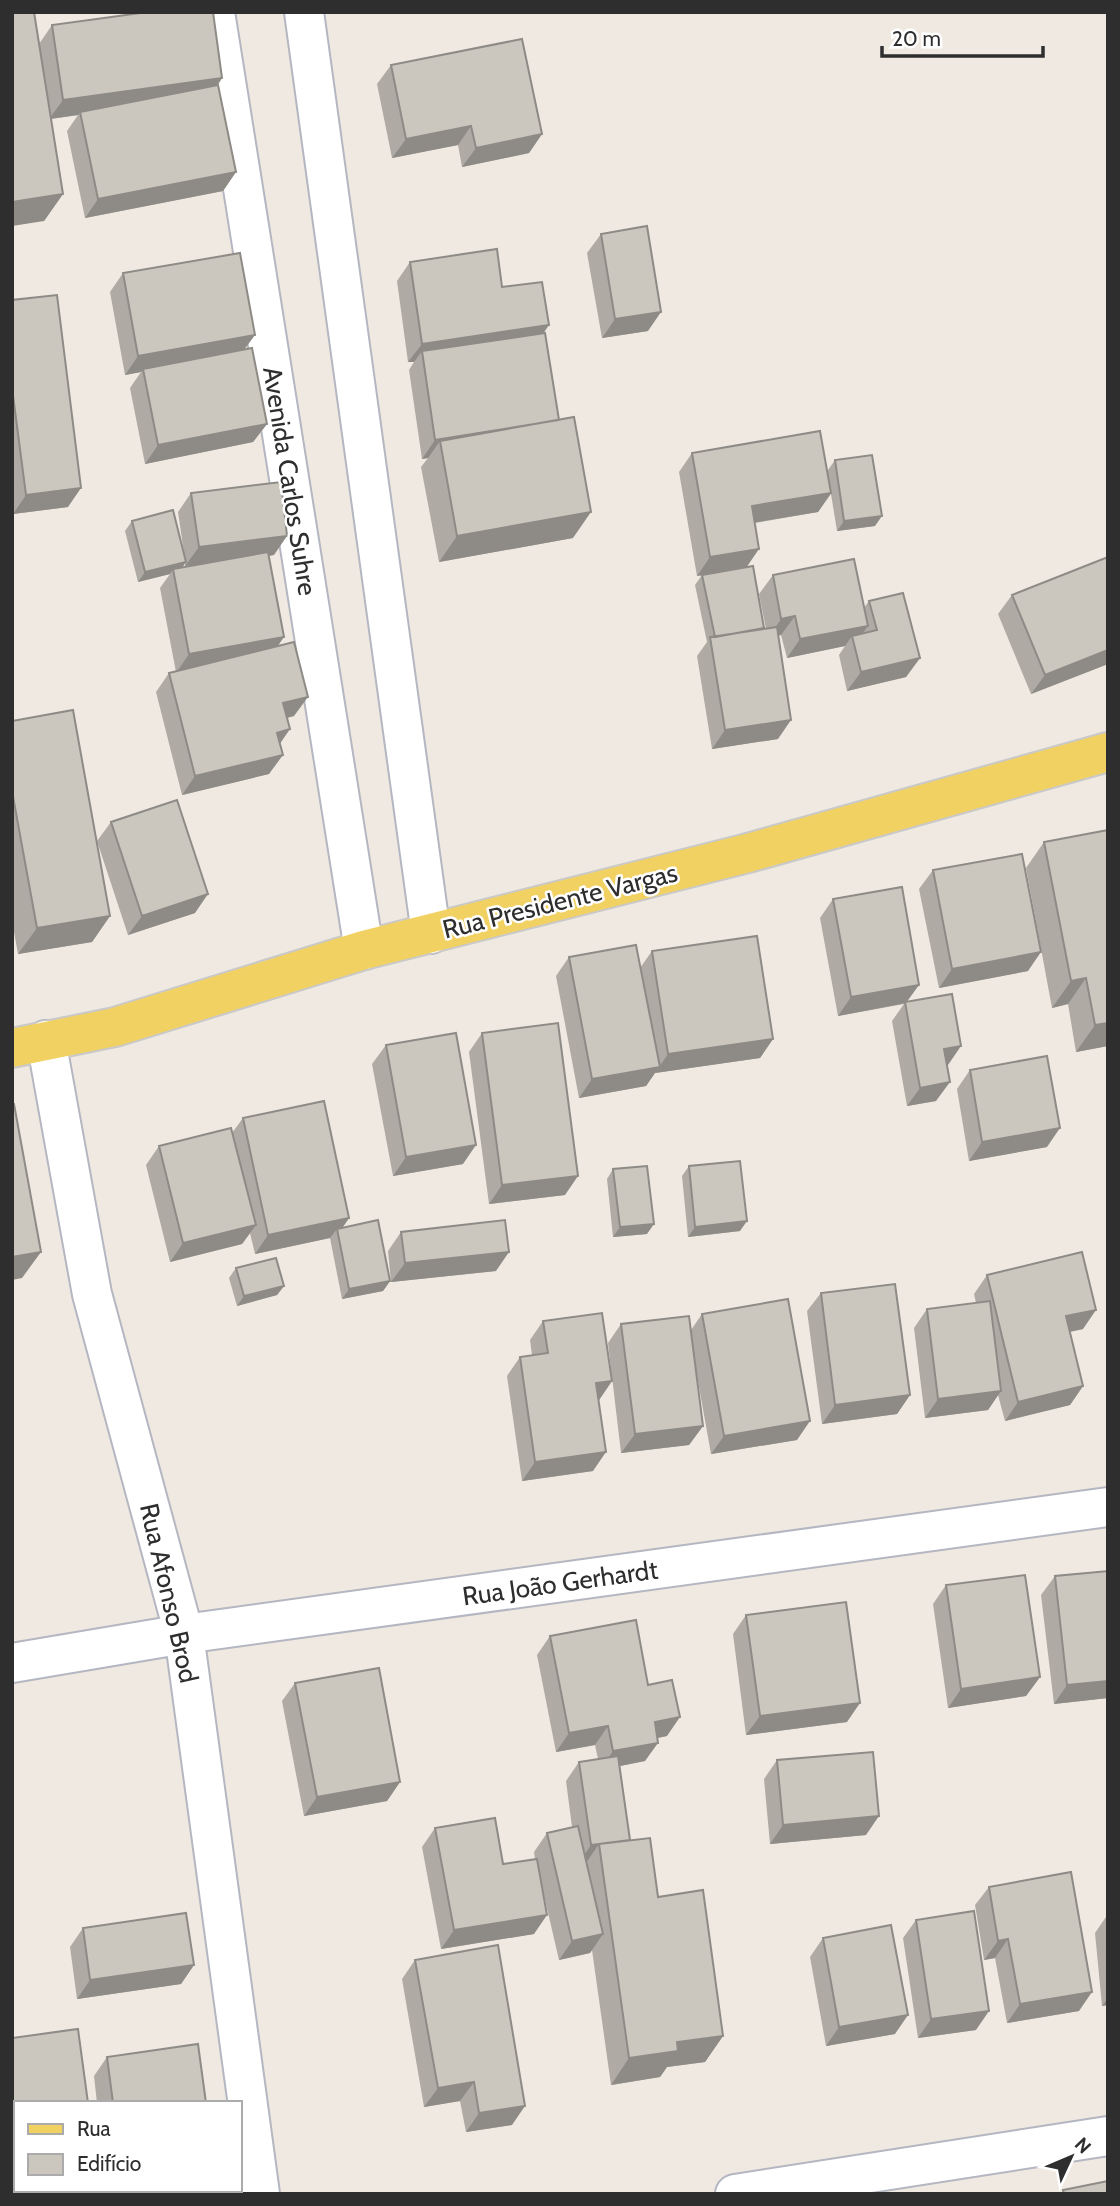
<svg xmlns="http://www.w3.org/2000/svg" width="1120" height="2206" font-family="Cabin,sans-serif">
<rect width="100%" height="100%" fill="#efe9e1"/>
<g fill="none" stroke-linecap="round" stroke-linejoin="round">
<g stroke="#b4b7c1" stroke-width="42">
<path id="minor" d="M 215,12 L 364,950
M 304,12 L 431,934
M 46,1040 L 92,1294 L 184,1634 L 260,2194
M 12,1663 L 184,1634 L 1108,1507
M 735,2194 L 1108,2136"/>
</g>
<g stroke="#c9c9c9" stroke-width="42">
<path id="major" d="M 12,1048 L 115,1027 L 364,950 L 748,853 L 1108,752"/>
</g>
<use href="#minor" stroke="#fff" stroke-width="38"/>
<use href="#major" stroke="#f2d163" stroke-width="38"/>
</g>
<path fill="#afaba4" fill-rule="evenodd" d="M 52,25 L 222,78 L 218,85 L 236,172 L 223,191 L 85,218 L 67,131 L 78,115 L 51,119 L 63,194 L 44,221 L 39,44 Z
M 391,65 L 542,134 L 529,153 L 462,167 L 458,145 L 392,158 L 377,84 Z
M 601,234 L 648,331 L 602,338 L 587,253 Z
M 410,262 L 502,287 L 543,333 L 573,538 L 439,562 L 421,467 L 428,458 L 422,459 L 409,370 L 414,362 L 408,362 L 397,281 Z
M 123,273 L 245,349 L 267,424 L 253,442 L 145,464 L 130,388 L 141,372 L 125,375 L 110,292 Z
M 12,300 L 68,507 L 13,514 Z
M 692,453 L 828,470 L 835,460 L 875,526 L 837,531 L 831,494 L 818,512 L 755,523 L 746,567 L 764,628 L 763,629 L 766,629 L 759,594 L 773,575 L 864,608 L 869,601 L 920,658 L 906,677 L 847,691 L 839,655 L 845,646 L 787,658 L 781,635 L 778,635 L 778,739 L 712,749 L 697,656 L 707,642 L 695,585 L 702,575 L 697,576 L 679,472 Z
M 191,493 L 274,555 L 269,556 L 278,646 L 294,716 L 287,718 L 280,744 L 269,774 L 182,795 L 156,692 L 169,673 L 176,672 L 160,588 L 170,574 L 138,582 L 125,531 L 132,521 L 184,553 L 178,512 ZM 185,563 L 185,566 L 209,563 L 182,568 Z
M 1012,595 L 1108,664 L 1031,694 L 998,614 Z
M 12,721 L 110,916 L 92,942 L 18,954 L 12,921 Z
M 111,822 L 195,913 L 128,935 L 97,841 Z
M 1108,830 L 1108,1046 L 1076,1052 L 1068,1004 L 1052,1008 L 1026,868 L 1044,842 Z
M 933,870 L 1028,971 L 939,988 L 919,889 Z
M 833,899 L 907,1002 L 948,1065 L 936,1101 L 907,1106 L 892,1021 L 904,1004 L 838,1016 L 820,918 Z
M 652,951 L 773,1039 L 760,1058 L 655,1073 L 646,1086 L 579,1098 L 556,976 L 569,957 L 640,968 Z
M 482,1033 L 565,1195 L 489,1204 L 469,1052 Z
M 386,1045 L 463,1164 L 393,1176 L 372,1064 Z
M 970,1070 L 1047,1147 L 969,1161 L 957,1089 Z
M 243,1118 L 349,1218 L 343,1227 L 390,1281 L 383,1291 L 342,1299 L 330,1238 L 255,1254 L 250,1233 L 242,1244 L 170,1262 L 146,1165 L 159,1146 L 232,1133 Z
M 689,1166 L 740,1231 L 688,1237 L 682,1176 Z
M 613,1169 L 647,1234 L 613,1237 L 607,1179 Z
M 401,1232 L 496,1271 L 391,1282 L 388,1251 Z
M 236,1268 L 284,1286 L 277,1295 L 237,1306 L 229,1278 Z
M 987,1275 L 1083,1329 L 1070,1332 L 1083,1386 L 1070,1405 L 1005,1421 L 998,1395 L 988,1410 L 925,1418 L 914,1328 L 927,1309 L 976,1303 L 974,1294 Z
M 821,1293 L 910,1395 L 897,1414 L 822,1424 L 807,1311 Z
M 702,1314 L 797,1440 L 711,1454 L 696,1370 L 703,1426 L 689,1445 L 621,1453 L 608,1343 L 621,1324 L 691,1330 Z
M 543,1321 L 612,1381 L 599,1400 L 593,1471 L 522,1481 L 507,1376 L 520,1357 L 532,1355 L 530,1340 Z
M 1108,1571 L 1108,1698 L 1054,1704 L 1041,1595 L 1055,1576 Z
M 946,1585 L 1040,1677 L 1026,1696 L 948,1708 L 933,1604 Z
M 746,1615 L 847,1722 L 746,1735 L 733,1634 Z
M 550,1636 L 648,1685 L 667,1736 L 658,1738 L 645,1761 L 620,1766 L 630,1840 L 658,1897 L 723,2036 L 705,2062 L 667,2067 L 660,2077 L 611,2085 L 592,1950 L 590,1953 L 559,1960 L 543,1891 L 534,1934 L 441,1949 L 422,1847 L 435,1828 L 503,1864 L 535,1859 L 534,1852 L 547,1833 L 572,1827 L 566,1781 L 579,1762 L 598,1759 L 595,1745 L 556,1752 L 537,1655 Z
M 295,1683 L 400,1782 L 387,1801 L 304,1816 L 282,1701 Z
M 777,1760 L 866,1835 L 770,1844 L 764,1779 Z
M 989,1887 L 1079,2011 L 1007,2023 L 995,1958 L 984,1960 L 975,1905 Z
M 1108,1914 L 1108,2005 L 1102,2006 L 1095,1933 Z
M 916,1920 L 976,2030 L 918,2038 L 903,1938 Z
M 83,1928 L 194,1965 L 181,1984 L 77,1999 L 70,1947 Z
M 823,1938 L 895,2034 L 826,2046 L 810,1957 Z
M 415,1960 L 512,2125 L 466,2132 L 460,2101 L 424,2107 L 402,1979 Z
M 12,2038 L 16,2103 L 16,2179 L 12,2180 Z
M 107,2057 L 206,2103 L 97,2103 L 94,2076 Z"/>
<path fill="#8e8b86" d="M 222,78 L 209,97 L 80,112 L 78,115 L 49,119 L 63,100 Z
M 471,126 L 458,145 L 392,158 L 406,139 Z
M 542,134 L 529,153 L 462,167 L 476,148 Z
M 236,172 L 223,191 L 85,218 L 98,199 Z
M 63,194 L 44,221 L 12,226 L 12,202 Z
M 661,312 L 648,331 L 602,338 L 615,319 Z
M 549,325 L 536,344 L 422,351 L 414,362 L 408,362 L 422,344 Z
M 255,335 L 241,354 L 143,369 L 141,372 L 125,375 L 138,356 Z
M 559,422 L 440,441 L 428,458 L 422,459 L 435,440 Z
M 267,424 L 253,442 L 145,464 L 158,445 Z
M 81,488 L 68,507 L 13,514 L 26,495 Z
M 831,493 L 818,512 L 739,525 L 752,506 Z
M 591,512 L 573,538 L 439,562 L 457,536 Z
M 882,516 L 875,526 L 837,531 L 844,521 Z
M 287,536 L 274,555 L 185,566 L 199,547 Z
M 759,549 L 746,568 L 697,576 L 710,557 Z
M 186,562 L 179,572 L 173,569 L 170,574 L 138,582 L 145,572 Z
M 795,616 L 781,635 L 768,638 L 781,619 Z
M 868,626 L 854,645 L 852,636 L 845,646 L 787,658 L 800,639 Z
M 284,637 L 271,656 L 176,673 L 189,654 Z
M 1108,650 L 1108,664 L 1031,694 L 1045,675 Z
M 920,658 L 906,677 L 847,691 L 861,672 Z
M 308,697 L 294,716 L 270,722 L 283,703 Z
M 791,720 L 778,739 L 712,749 L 725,730 Z
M 290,729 L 277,748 L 277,733 Z
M 283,755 L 269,774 L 182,795 L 195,776 Z
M 208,894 L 195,913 L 128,935 L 142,916 Z
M 110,916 L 92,942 L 18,954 L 37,928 Z
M 1041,952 L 1028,971 L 939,988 L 952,969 Z
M 1086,978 L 1068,1004 L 1052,1008 L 1071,981 Z
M 919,985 L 906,1003 L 838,1016 L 851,997 Z
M 1108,1023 L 1108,1046 L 1076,1052 L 1095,1025 Z
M 773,1039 L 760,1058 L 655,1073 L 646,1086 L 579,1098 L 592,1079 L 659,1067 L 668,1054 Z
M 961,1046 L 948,1065 L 931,1068 L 944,1049 Z
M 950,1082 L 936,1101 L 907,1106 L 920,1088 Z
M 1060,1128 L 1047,1147 L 969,1161 L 982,1142 Z
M 476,1145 L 463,1164 L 393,1176 L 406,1157 Z
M 578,1176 L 565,1195 L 489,1204 L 502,1185 Z
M 349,1218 L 338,1234 L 337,1229 L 330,1238 L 255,1254 L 268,1235 Z
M 747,1221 L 740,1231 L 688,1237 L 695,1227 Z
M 654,1224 L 647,1234 L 613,1237 L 620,1227 Z
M 256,1225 L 242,1244 L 170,1262 L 183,1243 Z
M 41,1252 L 22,1278 L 12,1280 L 12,1257 Z
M 509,1252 L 496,1271 L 391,1282 L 405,1263 Z
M 390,1281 L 383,1291 L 342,1299 L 349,1289 Z
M 284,1286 L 277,1295 L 237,1306 L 244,1296 Z
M 1096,1310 L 1083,1329 L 1053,1335 L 1066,1316 Z
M 612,1381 L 599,1400 L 596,1383 Z
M 1083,1386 L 1070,1405 L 1005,1421 L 1018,1402 Z
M 1001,1391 L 988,1410 L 925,1418 L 938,1399 Z
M 910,1395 L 897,1414 L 822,1424 L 835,1405 Z
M 810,1421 L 797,1440 L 711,1454 L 724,1436 Z
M 703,1426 L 689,1445 L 621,1453 L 635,1434 Z
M 606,1452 L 593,1471 L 522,1481 L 535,1462 Z
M 1040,1677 L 1026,1696 L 948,1708 L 961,1689 Z
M 1108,1681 L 1108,1698 L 1054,1704 L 1067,1685 Z
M 860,1703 L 847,1722 L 746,1735 L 760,1716 Z
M 680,1717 L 667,1736 L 641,1741 L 655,1722 Z
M 608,1726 L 595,1745 L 556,1752 L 569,1733 Z
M 658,1743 L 645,1761 L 600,1770 L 613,1751 Z
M 400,1782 L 387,1801 L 304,1816 L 317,1797 Z
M 879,1816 L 866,1835 L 770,1844 L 783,1825 Z
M 630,1840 L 599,1844 L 586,1863 L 578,1864 L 591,1845 Z
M 547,1915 L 534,1934 L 441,1949 L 454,1930 Z
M 603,1934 L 590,1953 L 559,1960 L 572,1941 Z
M 1008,1939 L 995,1958 L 984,1960 L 998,1941 Z
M 194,1965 L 181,1984 L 77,1999 L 90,1980 Z
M 1092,1992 L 1079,2011 L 1007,2023 L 1020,2004 Z
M 1108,1998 L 1108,2005 L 1102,2006 Z
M 989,2011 L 976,2030 L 918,2038 L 931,2019 Z
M 908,2015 L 895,2034 L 826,2046 L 839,2027 Z
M 723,2036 L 705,2062 L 667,2067 L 660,2077 L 611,2085 L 629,2058 L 677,2042 Z
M 474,2082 L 460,2101 L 424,2107 L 438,2088 Z
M 525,2106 L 512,2125 L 466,2132 L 479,2113 Z
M 16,2169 L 16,2179 L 12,2180 L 12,2174 Z"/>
<path fill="#cbc7bf" stroke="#8e8b86" stroke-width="2" d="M 12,12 L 34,12 L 63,194 L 12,202 Z
M 148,12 L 213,12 L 222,78 L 63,100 L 52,25 Z
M 522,39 L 542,134 L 476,148 L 471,126 L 406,139 L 391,65 Z
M 218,85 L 236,172 L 98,199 L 80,112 Z
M 647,226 L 661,312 L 615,319 L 601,234 Z
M 497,249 L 502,287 L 542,282 L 549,325 L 422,344 L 410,262 Z
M 240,253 L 255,335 L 138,356 L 123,273 Z
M 57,295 L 81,488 L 26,495 L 12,388 L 12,300 Z
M 545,333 L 559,420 L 435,440 L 422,351 Z
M 252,348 L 267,424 L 158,445 L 143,369 Z
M 574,417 L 591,512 L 457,536 L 440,441 Z
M 820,431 L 831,493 L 752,506 L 759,549 L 710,557 L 692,453 Z
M 872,455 L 882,516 L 844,521 L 835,460 Z
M 281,482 L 287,536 L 199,547 L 191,493 Z
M 173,510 L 186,562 L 145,572 L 132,521 Z
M 268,552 L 284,637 L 189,654 L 173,569 Z
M 1108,557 L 1108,650 L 1045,675 L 1012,595 Z
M 854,559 L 868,626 L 800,639 L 795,616 L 781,619 L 773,575 Z
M 753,566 L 764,628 L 715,637 L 702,575 Z
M 903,593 L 920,658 L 861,672 L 852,636 L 877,630 L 869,601 Z
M 777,627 L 791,720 L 725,730 L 710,637 Z
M 294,642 L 308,697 L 283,703 L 290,729 L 277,733 L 283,755 L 195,776 L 169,673 Z
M 73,710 L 110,916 L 37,928 L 12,791 L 12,721 Z
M 177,800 L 208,894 L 142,916 L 111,822 Z
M 1108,830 L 1108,1023 L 1095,1025 L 1086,978 L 1071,981 L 1044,842 Z
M 1022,854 L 1041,952 L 952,969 L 933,870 Z
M 902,887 L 919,985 L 851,997 L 833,899 Z
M 757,936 L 773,1039 L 668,1054 L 652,951 Z
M 636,945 L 660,1067 L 592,1079 L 569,957 Z
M 952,994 L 961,1046 L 944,1049 L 950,1082 L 920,1088 L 905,1002 Z
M 558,1023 L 578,1176 L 502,1185 L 482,1033 Z
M 456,1033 L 476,1145 L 406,1157 L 386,1045 Z
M 1047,1056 L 1060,1128 L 982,1142 L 970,1070 Z
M 324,1101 L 349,1218 L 268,1235 L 243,1118 Z
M 12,1104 L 14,1104 L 41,1252 L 12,1257 Z
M 231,1128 L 256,1225 L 183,1243 L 159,1146 Z
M 740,1161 L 747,1221 L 695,1227 L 689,1166 Z
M 647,1166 L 654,1224 L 620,1227 L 613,1169 Z
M 378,1220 L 390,1281 L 349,1289 L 337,1229 Z
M 505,1220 L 509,1252 L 405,1263 L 401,1232 Z
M 1082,1252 L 1096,1310 L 1066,1316 L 1083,1386 L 1018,1402 L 987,1275 Z
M 276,1258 L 284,1286 L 244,1296 L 236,1268 Z
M 895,1284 L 910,1395 L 835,1405 L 821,1293 Z
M 788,1299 L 810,1421 L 724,1436 L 702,1314 Z
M 990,1301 L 1001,1391 L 938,1399 L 927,1309 Z
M 602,1313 L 612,1381 L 596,1383 L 606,1452 L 535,1462 L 520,1357 L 548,1353 L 543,1321 Z
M 689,1316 L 703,1426 L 635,1434 L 621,1324 Z
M 1108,1571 L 1108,1681 L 1067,1685 L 1055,1576 Z
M 1025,1575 L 1040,1677 L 961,1689 L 946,1585 Z
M 846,1602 L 860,1703 L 760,1716 L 746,1615 Z
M 636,1620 L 648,1685 L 672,1680 L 680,1717 L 655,1722 L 658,1743 L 613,1751 L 608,1726 L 569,1733 L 550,1636 Z
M 379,1668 L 400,1782 L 317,1797 L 295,1683 Z
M 873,1752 L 879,1816 L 783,1825 L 777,1760 Z
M 618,1756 L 630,1840 L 591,1845 L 579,1762 Z
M 495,1818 L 503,1864 L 537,1859 L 547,1915 L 454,1930 L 435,1828 Z
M 578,1826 L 603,1934 L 572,1941 L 547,1833 Z
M 650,1838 L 658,1897 L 703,1890 L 723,2036 L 677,2042 L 678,2051 L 629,2058 L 599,1844 Z
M 1071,1872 L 1092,1992 L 1020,2004 L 1008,1939 L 998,1941 L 989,1887 Z
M 974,1911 L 989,2011 L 931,2019 L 916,1920 Z
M 186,1913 L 194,1965 L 90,1980 L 83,1928 Z
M 891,1925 L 908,2015 L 839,2027 L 823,1938 Z
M 498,1945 L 525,2106 L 479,2113 L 474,2082 L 438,2088 L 415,1960 Z
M 78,2029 L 88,2103 L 16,2103 L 16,2125 L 12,2099 L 12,2038 Z
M 198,2044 L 206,2103 L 113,2103 L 107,2057 Z
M 1108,2181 L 1108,2194 L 1064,2194 L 1063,2190 Z"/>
<g text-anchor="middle" stroke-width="5" stroke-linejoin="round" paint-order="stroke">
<g font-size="26" fill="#2e2e2e" stroke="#fff">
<text transform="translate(290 481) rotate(81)" y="9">Avenida Carlos Suhre</text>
<text transform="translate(560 901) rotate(-14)" y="9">Rua Presidente Vargas</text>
<text transform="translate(560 1583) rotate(-8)" y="9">Rua João Gerhardt</text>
<text transform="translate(169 1593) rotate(77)" y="9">Rua Afonso Brod</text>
</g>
</g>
<rect width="1120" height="2206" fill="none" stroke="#2e2e2e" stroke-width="28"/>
<rect x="14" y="2101" width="228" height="91" fill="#ffffff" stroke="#ababab" stroke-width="2"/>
<rect x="28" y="2124" width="35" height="10" fill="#f2d163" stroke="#ababab" stroke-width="2"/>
<text x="77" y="2136" font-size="21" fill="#2e2e2e">Rua</text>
<rect x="28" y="2154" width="35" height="21" fill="#cbc7bf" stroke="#ababab" stroke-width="2"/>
<text x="77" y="2171" font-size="21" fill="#2e2e2e">Edifício</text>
<g transform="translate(1071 2157) rotate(46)" stroke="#ffffff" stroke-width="5" paint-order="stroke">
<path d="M0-5L12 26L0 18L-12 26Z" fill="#2e2e2e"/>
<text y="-10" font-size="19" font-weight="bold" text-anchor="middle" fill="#2e2e2e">N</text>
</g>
<path d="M882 46v10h161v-10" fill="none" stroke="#2e2e2e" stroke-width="3.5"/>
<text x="892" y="46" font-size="21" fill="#2e2e2e" stroke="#ffffff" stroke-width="5" paint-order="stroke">20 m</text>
</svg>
